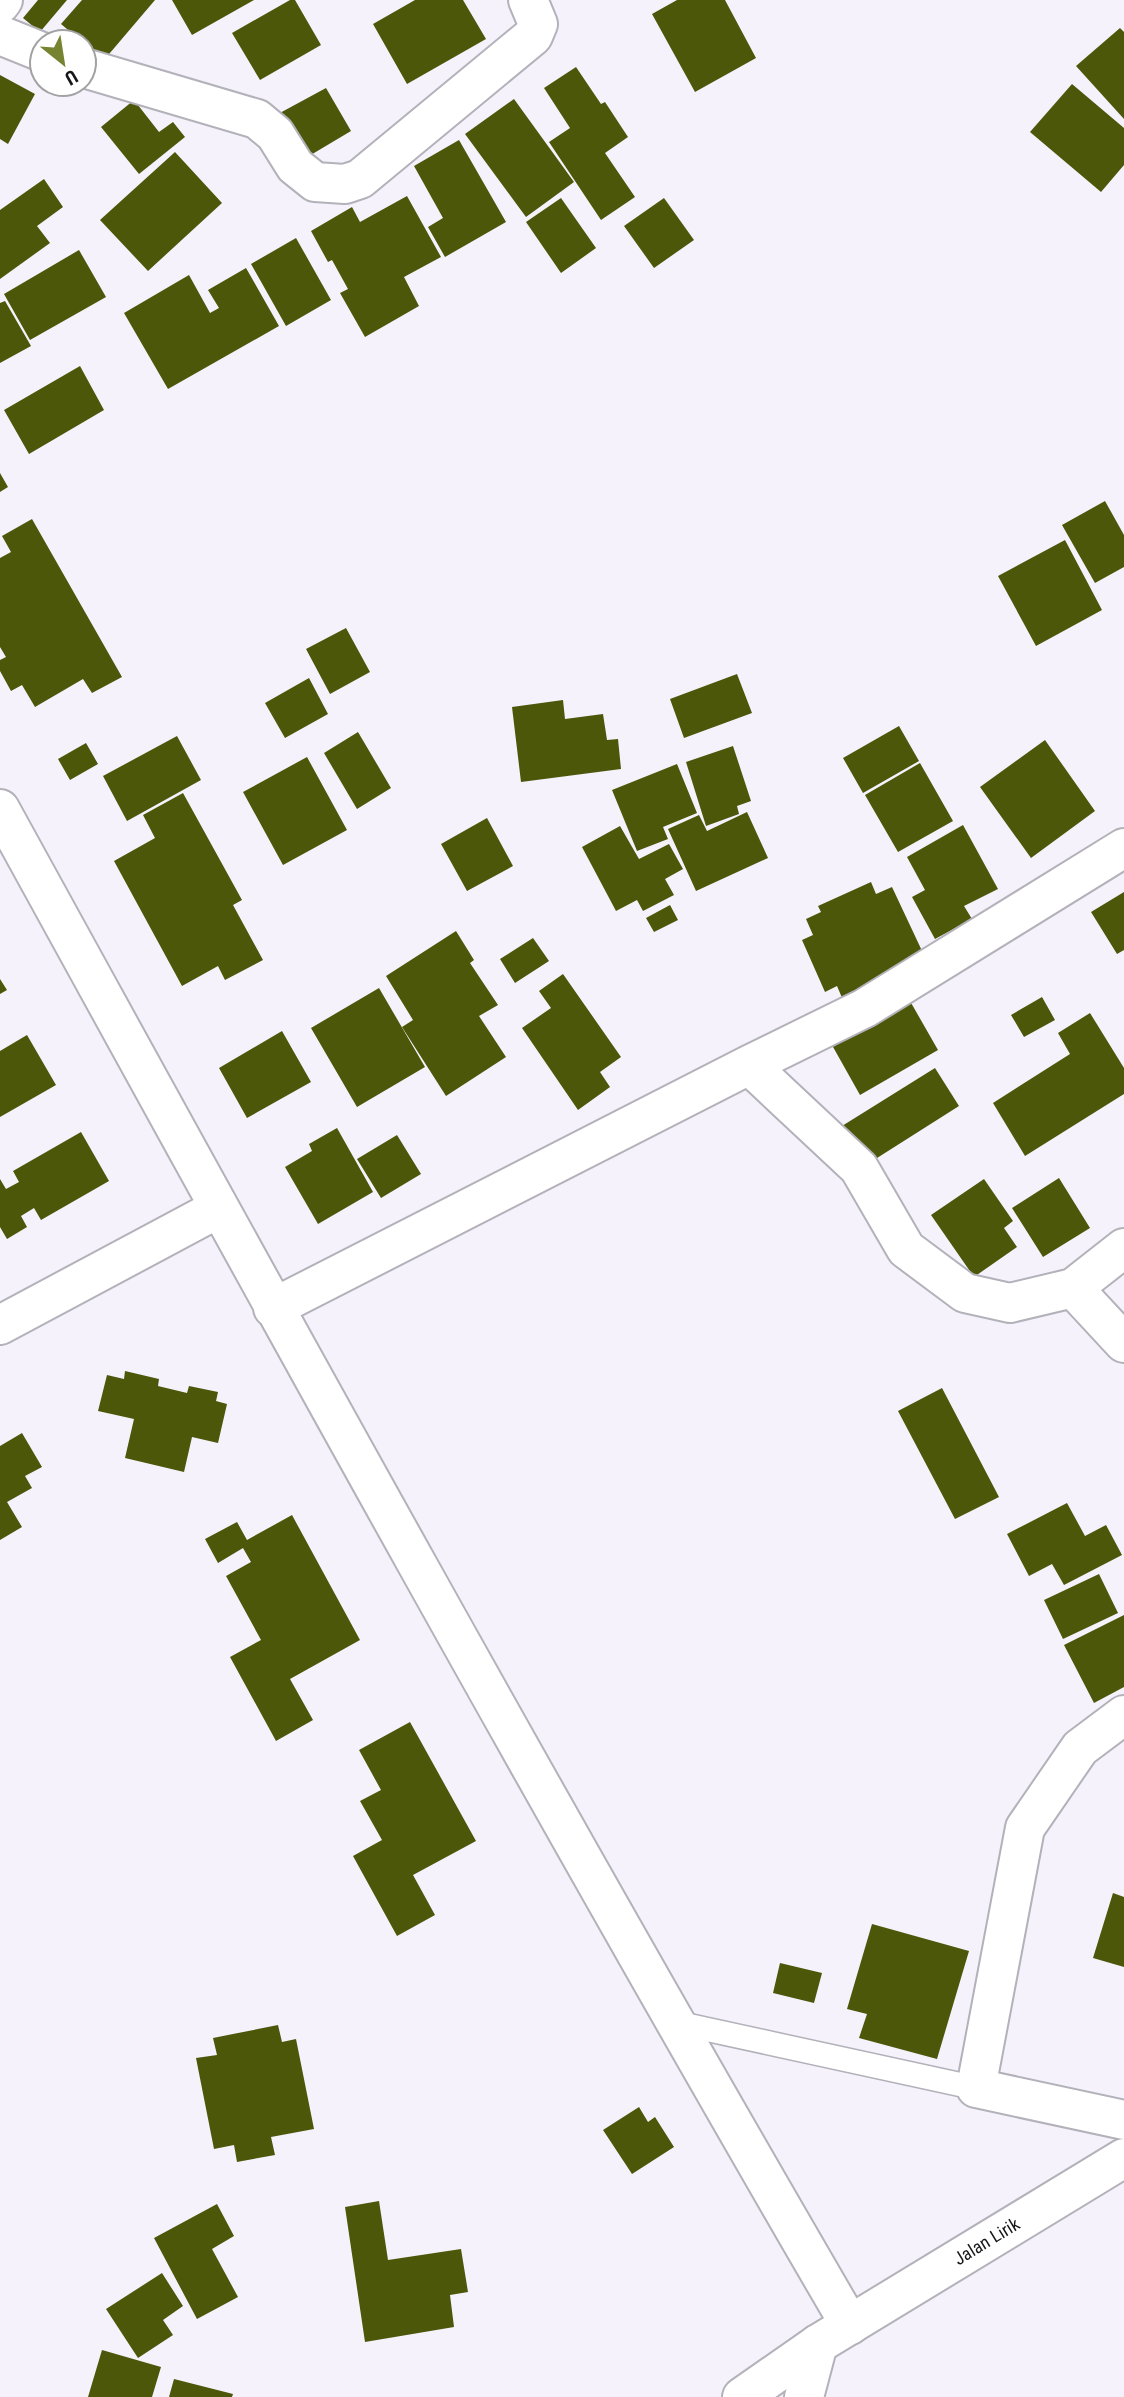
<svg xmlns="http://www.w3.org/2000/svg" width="1124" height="2397" font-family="'Roboto Condensed',sans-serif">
<rect width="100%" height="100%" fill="#f5f2fb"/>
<path fill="#4c5709" d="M 38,0 L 67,0 L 40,32 L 23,18 Z
M 82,0 L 155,0 L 104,60 L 61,24 Z
M 172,0 L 254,0 L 192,35 Z
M 290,0 L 295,0 L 321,45 L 260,80 L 232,33 Z
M 415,0 L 463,0 L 486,39 L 407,84 L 373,24 Z
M 677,0 L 725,0 L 756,58 L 695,92 L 652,14 Z
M 1120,28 L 1124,32 L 1124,119 L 1076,66 Z
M 576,67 L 601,104 L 605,102 L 628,137 L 605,153 L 635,197 L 601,220 L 549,142 L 570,128 L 544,88 Z
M 0,75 L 35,94 L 8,144 L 0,139 Z
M 1072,84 L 1124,128 L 1124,165 L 1101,192 L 1030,132 Z
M 326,88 L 351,131 L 304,159 L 278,114 Z
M 514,99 L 574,182 L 526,217 L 465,134 Z
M 134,100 L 159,132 L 173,122 L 185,137 L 139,174 L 101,127 Z
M 459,140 L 506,222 L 445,257 L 428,227 L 443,218 L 414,166 Z
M 175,152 L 222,203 L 148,271 L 100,220 Z
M 44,179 L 63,207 L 37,226 L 50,243 L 0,279 L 0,210 Z
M 407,196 L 441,257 L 404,277 L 419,306 L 365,337 L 340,293 L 348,289 L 332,260 L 328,262 L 311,231 L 352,207 L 360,222 Z
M 561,198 L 596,248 L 561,273 L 526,222 Z
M 664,198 L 694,240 L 654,268 L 624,226 Z
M 296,238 L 331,300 L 286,326 L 251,264 Z
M 79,250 L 106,297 L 30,340 L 4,294 Z
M 246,268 L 279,326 L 168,389 L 124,313 L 189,275 L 210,313 L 219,308 L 208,290 Z
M 5,301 L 31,346 L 0,363 L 0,303 Z
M 80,366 L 104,410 L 29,454 L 4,410 Z
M 0,473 L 8,487 L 0,492 Z
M 1105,501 L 1124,535 L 1124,567 L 1095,583 L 1062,525 Z
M 32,519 L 122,677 L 92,693 L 83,679 L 35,707 L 22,685 L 11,691 L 0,671 L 0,660 L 6,657 L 0,647 L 0,558 L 11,552 L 2,536 Z
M 1065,540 L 1102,610 L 1036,646 L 998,576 Z
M 346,628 L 370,672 L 330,694 L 306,649 Z
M 737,674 L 752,713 L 684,738 L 670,699 Z
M 309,678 L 328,714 L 285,738 L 265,703 Z
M 563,700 L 565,719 L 603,714 L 607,740 L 618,739 L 621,769 L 521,782 L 512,707 Z
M 899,726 L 919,761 L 863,793 L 843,758 Z
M 358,732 L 391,788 L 357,809 L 324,753 Z
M 177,736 L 201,780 L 127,821 L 103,776 Z
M 1045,740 L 1095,811 L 1031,858 L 980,787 Z
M 86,743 L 98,764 L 70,780 L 58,759 Z
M 733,746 L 751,801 L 737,806 L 739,814 L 706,826 L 686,762 Z
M 307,757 L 347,830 L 283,865 L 243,792 Z
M 920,763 L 953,821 L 898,852 L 865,795 Z
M 677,764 L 697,813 L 663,827 L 668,839 L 637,851 L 612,790 Z
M 183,793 L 242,900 L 233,905 L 263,960 L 225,980 L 218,966 L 182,986 L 114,861 L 155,838 L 143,815 Z
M 747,812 L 768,858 L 696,891 L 668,829 L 699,815 L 707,831 Z
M 487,818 L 513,866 L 467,891 L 441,844 Z
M 963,825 L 998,889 L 964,906 L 972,919 L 935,939 L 912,897 L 925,890 L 907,857 Z
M 620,826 L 639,859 L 669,844 L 683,869 L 665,879 L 674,895 L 643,911 L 637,900 L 616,911 L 582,847 Z
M 871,882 L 876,894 L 892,887 L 923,953 L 843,1000 L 837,986 L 825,992 L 802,940 L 813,935 L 806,919 L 821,912 L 818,906 Z
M 1124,892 L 1124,950 L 1117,954 L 1091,912 Z
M 670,905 L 678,920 L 654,932 L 646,918 Z
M 456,931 L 474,960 L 470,963 L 498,1005 L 479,1016 L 506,1057 L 446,1096 L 402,1027 L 413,1020 L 386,976 Z
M 533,938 L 549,961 L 515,983 L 500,959 Z
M 563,974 L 621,1057 L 600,1072 L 610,1087 L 578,1110 L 522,1028 L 551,1008 L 539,991 Z
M 0,979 L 7,990 L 0,994 Z
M 379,988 L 425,1067 L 357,1107 L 311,1028 Z
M 906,994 L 938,1050 L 860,1095 L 828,1038 Z
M 1042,997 L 1055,1020 L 1024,1037 L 1011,1015 Z
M 1090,1013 L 1124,1068 L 1124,1094 L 1025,1156 L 993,1103 L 1070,1054 L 1058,1033 Z
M 282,1031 L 311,1082 L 247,1118 L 219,1068 Z
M 27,1035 L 56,1085 L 0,1117 L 0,1051 Z
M 935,1068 L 959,1106 L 866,1165 L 842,1126 Z
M 337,1128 L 373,1192 L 318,1224 L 285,1167 L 312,1151 L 309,1144 Z
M 81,1132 L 109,1181 L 41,1220 L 34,1208 L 21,1216 L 27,1227 L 7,1239 L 0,1227 L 0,1179 L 6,1189 L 19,1182 L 13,1171 Z
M 397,1135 L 421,1174 L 381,1198 L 357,1159 Z
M 1059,1178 L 1090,1228 L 1043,1257 L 1012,1208 Z
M 984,1179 L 1013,1221 L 1004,1228 L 1017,1247 L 974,1277 L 931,1215 Z
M 125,1371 L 159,1379 L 158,1386 L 187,1393 L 189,1386 L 218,1392 L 216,1401 L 227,1404 L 218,1443 L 192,1437 L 184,1472 L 125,1458 L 134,1419 L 98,1411 L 107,1375 L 124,1379 Z
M 942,1388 L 999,1497 L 955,1519 L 898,1411 Z
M 22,1433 L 42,1467 L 25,1476 L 32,1488 L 7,1502 L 22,1527 L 0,1540 L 0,1446 Z
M 1067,1503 L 1085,1536 L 1106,1525 L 1122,1555 L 1064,1585 L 1052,1564 L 1029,1576 L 1007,1534 Z
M 292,1515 L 360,1640 L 290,1679 L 313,1720 L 276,1741 L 230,1657 L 261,1640 L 226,1576 L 251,1562 L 243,1548 L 218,1563 L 205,1539 L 237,1522 L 247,1540 Z
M 1099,1574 L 1118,1613 L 1063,1639 L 1044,1600 Z
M 1124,1615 L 1124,1687 L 1094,1703 L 1064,1645 Z
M 410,1722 L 476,1841 L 413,1875 L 435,1915 L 397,1936 L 353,1856 L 382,1840 L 360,1801 L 381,1790 L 359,1750 Z
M 1113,1893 L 1124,1897 L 1124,1967 L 1093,1958 Z
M 872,1924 L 969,1951 L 937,2059 L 859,2038 L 867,2014 L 847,2009 Z
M 780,1963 L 822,1973 L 814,2003 L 773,1993 Z
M 278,2025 L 282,2042 L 296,2039 L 314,2129 L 271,2137 L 275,2155 L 237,2162 L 234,2145 L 214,2149 L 196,2058 L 217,2055 L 213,2038 Z
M 639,2107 L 648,2122 L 655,2117 L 674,2147 L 632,2174 L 603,2130 Z
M 379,2201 L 388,2260 L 461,2249 L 468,2292 L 450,2295 L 454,2327 L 365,2342 L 345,2207 Z
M 217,2204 L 234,2236 L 212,2249 L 238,2297 L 197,2319 L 154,2238 Z
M 162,2273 L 183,2306 L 163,2320 L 173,2335 L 138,2358 L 106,2309 Z
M 102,2350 L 161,2367 L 152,2397 L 88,2397 Z
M 174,2379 L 233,2394 L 232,2397 L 169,2397 Z"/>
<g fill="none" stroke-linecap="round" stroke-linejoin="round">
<g stroke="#b3b1b9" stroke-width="26">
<path id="lane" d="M 673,2022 L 976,2088"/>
</g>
<g stroke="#b3b1b9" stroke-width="42">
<path id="street" d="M 0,4 L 3,0
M 0,35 L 42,52
M 84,68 L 257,119 L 275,134 L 295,166 L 315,182 L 345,184 L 360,179 L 533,36 L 538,24 L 528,0
M 0,809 C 279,1317 558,1824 850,2325
M 749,1065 L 859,1168 L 906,1249 L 965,1293 L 1010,1303 L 1073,1288 L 1124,1248
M 1073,1288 L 1124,1343
M 273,1308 L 749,1065 L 865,1008 L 1124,848
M 0,1325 L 219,1208
M 1124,1715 L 1080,1748 L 1025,1828 L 976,2088 L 1124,2120
M 804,2397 L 818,2344"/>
</g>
<g stroke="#b3b1b9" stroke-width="42">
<g id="secondary">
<path id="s1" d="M 742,2397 L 818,2344 L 1124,2158"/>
</g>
</g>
<use href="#lane" stroke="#fff" stroke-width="23"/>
<use href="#street" stroke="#fff" stroke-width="38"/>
<use href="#secondary" stroke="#fff" stroke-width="38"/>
</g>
<g text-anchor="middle" stroke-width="7" stroke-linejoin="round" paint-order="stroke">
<g font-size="18" fill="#17171a" stroke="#fff">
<text dy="6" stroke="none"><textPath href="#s1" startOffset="290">Jalan Lirik</textPath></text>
</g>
</g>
<g transform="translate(63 63) rotate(150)"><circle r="33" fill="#ffffff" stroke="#a2a2a3" stroke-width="2"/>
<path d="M0-5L12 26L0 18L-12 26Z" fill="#768432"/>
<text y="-10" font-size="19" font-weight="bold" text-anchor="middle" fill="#17171a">U</text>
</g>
</svg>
